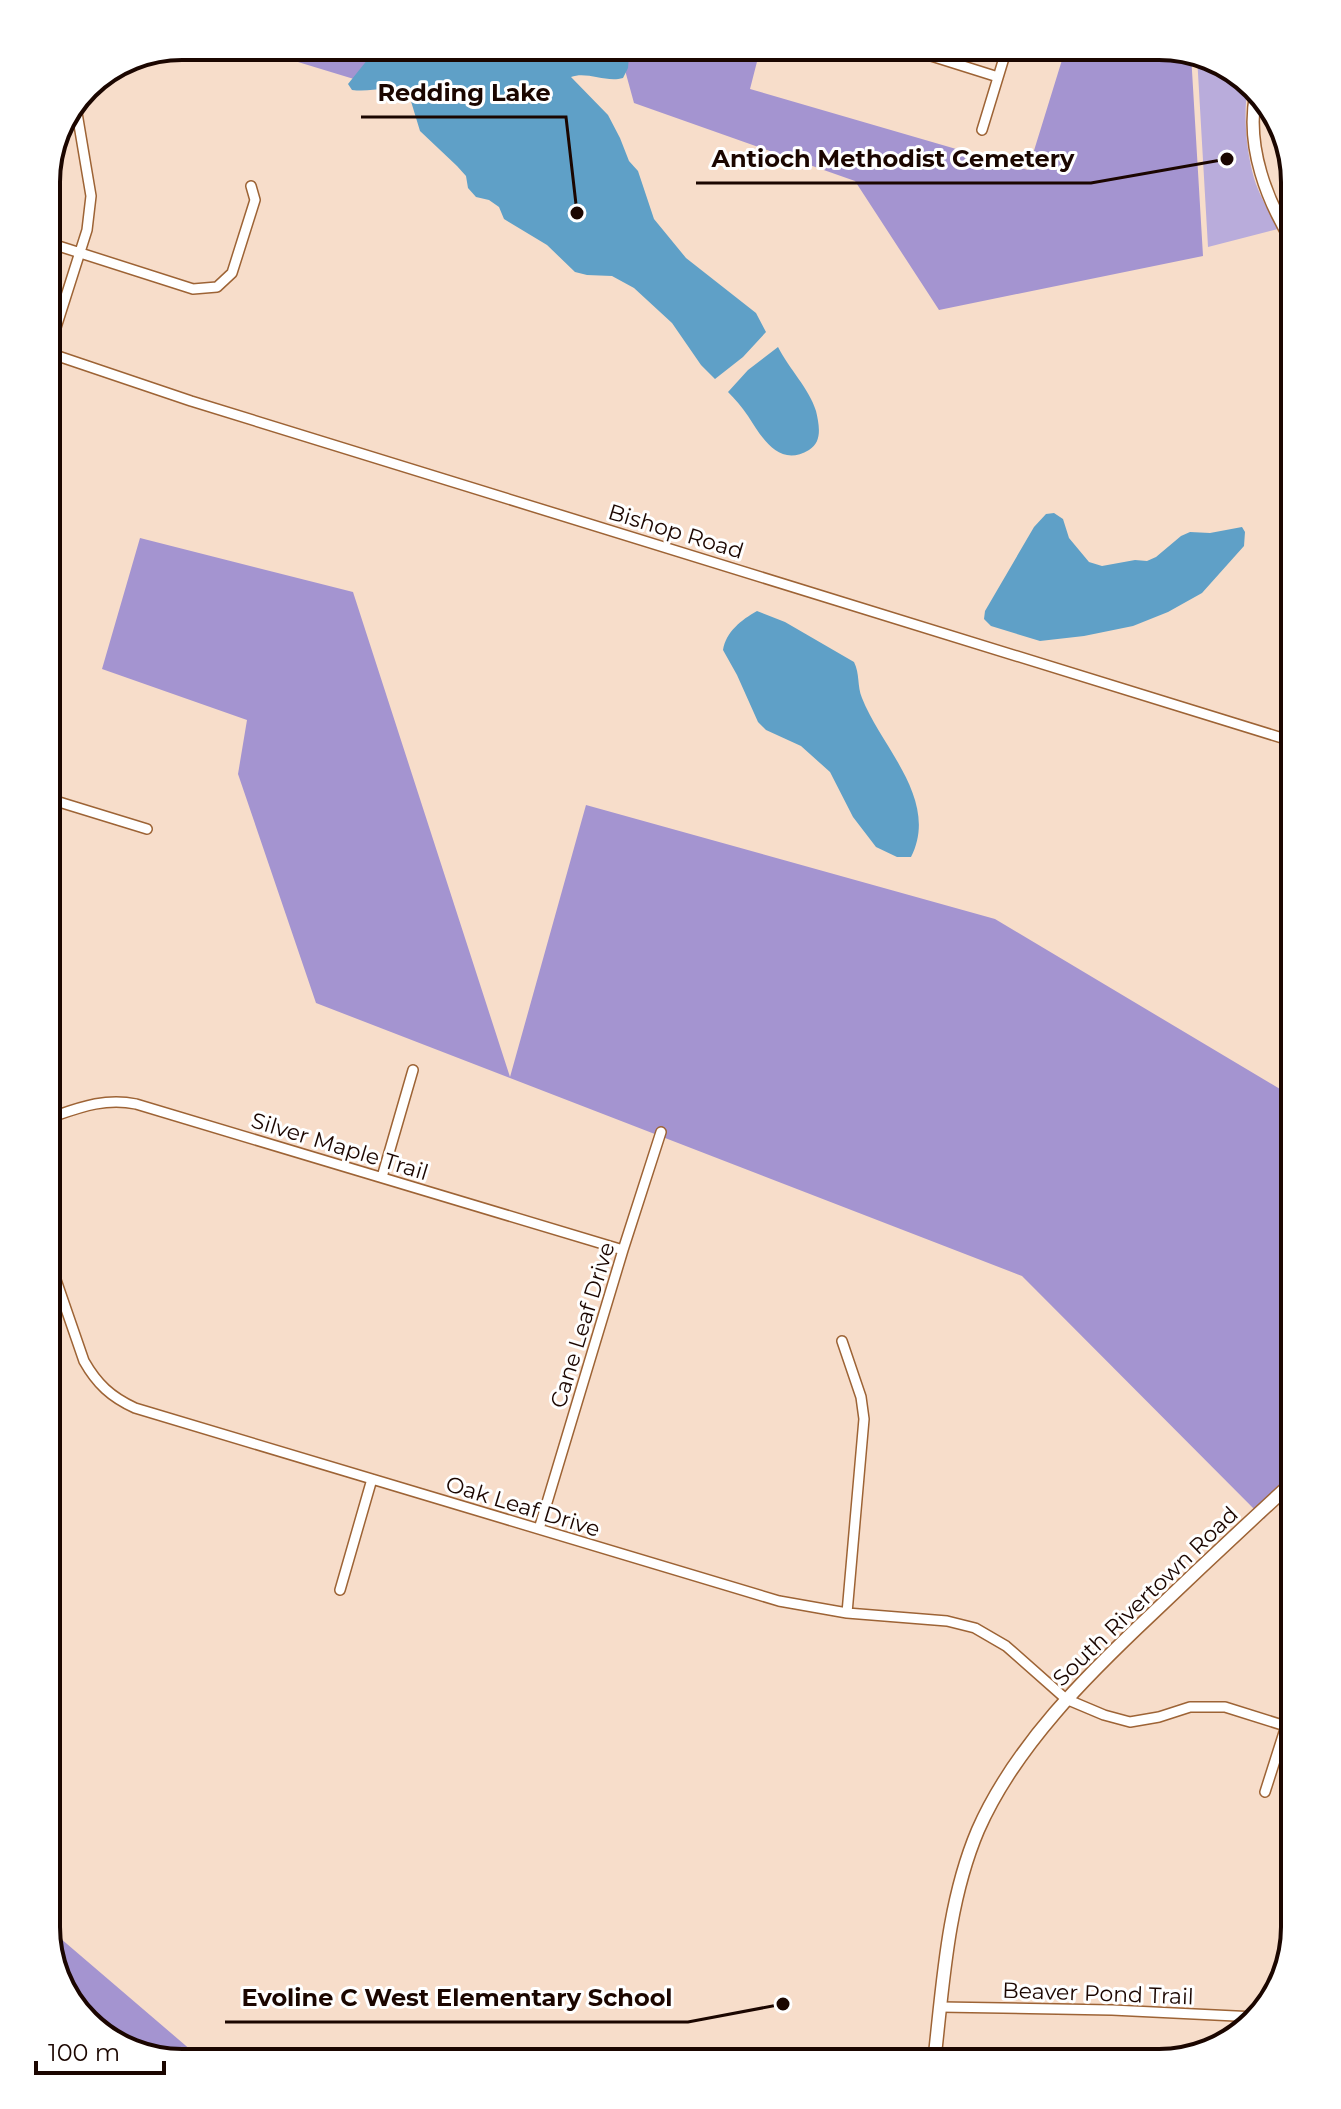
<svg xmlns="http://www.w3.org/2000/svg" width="1341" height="2109" font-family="Montserrat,sans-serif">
<rect width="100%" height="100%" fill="#f7ddca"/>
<path fill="#b9acdb" d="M 1197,56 L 1234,69 L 1248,85 C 1243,114 1246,150 1254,178 C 1259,195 1270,213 1278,229 L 1208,247 Z"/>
<path fill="#a494d0" d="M 1168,46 L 1191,54 L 1203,256 L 939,310 L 855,181 L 634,103 L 620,52 L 760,50 L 750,89 L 1028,170 L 1066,47 Z
M 395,54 L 367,83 L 275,55 Z
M 140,538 L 353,592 L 510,1077 L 586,805 L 995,919 L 1295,1098 L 1295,1485 L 1264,1519 L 1022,1276 L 316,1003 L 238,774 L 247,720 L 102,669 Z
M 46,1926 L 206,2063 L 174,2063 L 107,2040 L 60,1988 Z"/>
<path fill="#5fa0c7" d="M 625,51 L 629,56 L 628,68 L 623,78 C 606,83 587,71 571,77 L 608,115 L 620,138 L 629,161 L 638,171 L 654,219 L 686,258 L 756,313 L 766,332 L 743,357 L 715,379 L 701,365 L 672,323 L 634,288 L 612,276 L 587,275 L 575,272 L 547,245 L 504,219 L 499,207 L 489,200 L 476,197 L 468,188 L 466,176 L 457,166 L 420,131 L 410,98 C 387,82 376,93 352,90 L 348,84 L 372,54 Z
M 778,347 C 789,369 809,388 816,411 C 819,424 823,442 809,450 C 779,468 762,438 748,416 C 742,407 735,399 728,392 L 748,370 Z
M 1054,513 L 1063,519 L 1069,538 L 1089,562 L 1102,566 L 1135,560 L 1147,561 L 1156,557 L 1181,536 L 1190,532 L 1210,533 L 1242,527 L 1245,532 L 1244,546 L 1202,593 L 1168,612 L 1133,626 L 1084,636 L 1040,641 L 991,626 L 984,619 L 985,611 L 1034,527 L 1046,514 Z
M 757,611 L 785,622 L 854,662 C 860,674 857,686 862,698 C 881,747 940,800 911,857 L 897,857 L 876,847 L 853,817 L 830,772 L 801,746 L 766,730 L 758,722 L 737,675 L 723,650 C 726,632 741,620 757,611 Z"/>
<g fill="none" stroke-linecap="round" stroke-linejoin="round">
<path stroke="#5fa0c7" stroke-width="3" d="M 60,1984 L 64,1991"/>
<g stroke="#9d6335" stroke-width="12">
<path id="minor" d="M 909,49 L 998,77
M 982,130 L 1007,48
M 46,242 L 193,289 L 217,287 L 232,273 L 255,200 L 251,186
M 46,352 L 191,401 L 1295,742
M 46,359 L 87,230 L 91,196 L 76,107
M 46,798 L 147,829
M 1288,846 L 1295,824
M 46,1119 C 76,1109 103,1097 136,1104 L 623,1250
M 382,1177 L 413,1070
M 46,1251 L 84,1361 C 97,1384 111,1397 135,1408 L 779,1601 L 847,1613 L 947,1621 L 975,1628 L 1006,1646 L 1066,1699 L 1104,1715 L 1130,1722 L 1159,1717 L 1190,1707 L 1225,1707 L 1295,1729
M 842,1341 L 861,1397 L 864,1419 L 847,1613
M 539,1529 L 623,1250 L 661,1132
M 340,1590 L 372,1479
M 1265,1792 L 1286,1726
M 940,2007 L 1112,2010 L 1256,2017"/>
</g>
<g stroke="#9d6335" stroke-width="14">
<path id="tertiary" d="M 1256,93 C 1245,146 1267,202 1295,246"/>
</g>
<g stroke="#9d6335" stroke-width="15">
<path id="secondary" d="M 934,2063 C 943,1985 947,1903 978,1830 C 1015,1746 1087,1675 1153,1613 C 1200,1568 1247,1524 1295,1480"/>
</g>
<use href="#minor" stroke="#fff" stroke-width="9"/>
<use href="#tertiary" stroke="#fff" stroke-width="11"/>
<use href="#secondary" stroke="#fff" stroke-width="12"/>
</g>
<g text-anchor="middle" stroke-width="6" stroke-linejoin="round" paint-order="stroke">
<g font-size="22" fill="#1b0600" stroke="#fff">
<text transform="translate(676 531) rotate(17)" y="8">Bishop Road</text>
<text transform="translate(340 1146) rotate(17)" y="8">Silver Maple Trail</text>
<text transform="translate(582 1325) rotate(-73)" y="8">Cane Leaf Drive</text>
<text transform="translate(523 1506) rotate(17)" y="8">Oak Leaf Drive</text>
<text transform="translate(1145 1596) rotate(-44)" y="8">South Rivertown Road</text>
<text transform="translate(1098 1993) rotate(2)" y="8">Beaver Pond Trail</text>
</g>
</g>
<path d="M0 0H1341V2109H0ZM182 60H1159A122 122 0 0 1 1281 182V1927A122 122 0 0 1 1159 2049H182A122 122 0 0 1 60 1927V182A122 122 0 0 1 182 60Z" fill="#fff" fill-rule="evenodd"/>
<path fill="none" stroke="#1b0600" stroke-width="4" d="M182 60H1159A122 122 0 0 1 1281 182V1927A122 122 0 0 1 1159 2049H182A122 122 0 0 1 60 1927V182A122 122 0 0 1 182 60Z"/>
<path fill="none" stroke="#1b0600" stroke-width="3" d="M577 213L566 117H361M1227 159L1091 183H696M783 2004L688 2022H225"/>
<g fill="#1b0600" stroke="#fff" stroke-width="3">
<circle cx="577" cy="213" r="8"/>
<circle cx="1227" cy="159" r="8"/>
<circle cx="783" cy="2004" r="8"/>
</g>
<g font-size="24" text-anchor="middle" font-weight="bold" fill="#1b0600" stroke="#fff" stroke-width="6" stroke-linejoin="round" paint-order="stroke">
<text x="464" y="101">Redding Lake</text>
<text x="893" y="167">Antioch Methodist Cemetery</text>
<text x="457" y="2006">Evoline C West Elementary School</text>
</g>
<path d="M36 2061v12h128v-12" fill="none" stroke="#1b0600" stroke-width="4"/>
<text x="48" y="2061" font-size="24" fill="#1b0600" stroke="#ffffff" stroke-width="6" paint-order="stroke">100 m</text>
</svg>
